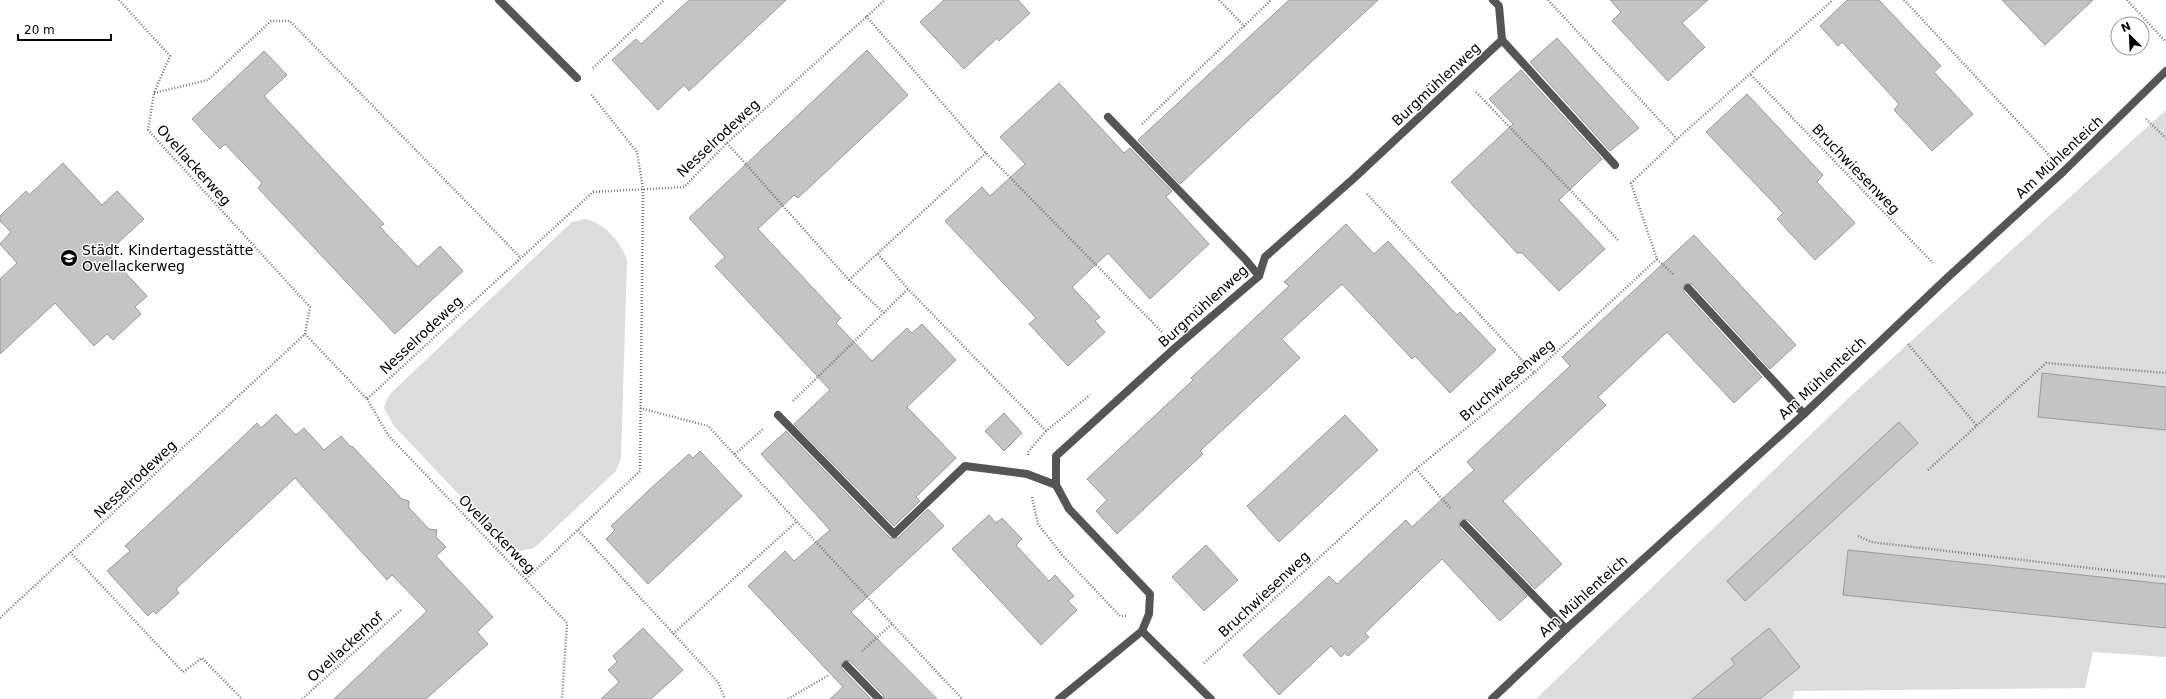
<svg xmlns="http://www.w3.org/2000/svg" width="2166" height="699" font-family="'DejaVu Sans',sans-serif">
<rect width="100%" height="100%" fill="#fff"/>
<path fill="#dcdcdc" d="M 2166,110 L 2166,657 L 2093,652 L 2085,688 L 1794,691 L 1793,699 L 1536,699 L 1855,392 Z
M 585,219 C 604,222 623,244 627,261 L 621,458 L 616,471 L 534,548 L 520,551 L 507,545 L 394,426 L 384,408 L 387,399 L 393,391 L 572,222 Z"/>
<path fill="#c4c4c4" stroke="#999" d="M 689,0 L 786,0 L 689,91 L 684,85 L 658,110 L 612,60 L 636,39 L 641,44 Z
M 944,0 L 1018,0 L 1030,13 L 999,41 L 997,38 L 964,69 L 920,22 Z
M 1289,0 L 1378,0 L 1180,184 L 1138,140 Z
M 1610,0 L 1708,0 L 1682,23 L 1705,47 L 1668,81 L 1612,21 L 1621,12 Z
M 1847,0 L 1879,0 L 1941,66 L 1934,72 L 1973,114 L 1932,151 L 1894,110 L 1899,104 L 1842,42 L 1838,46 L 1820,26 Z
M 2002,0 L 2093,0 L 2045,45 Z
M 1557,38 L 1639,128 L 1610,151 L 1530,62 Z
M 867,50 L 908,95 L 798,198 L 794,195 L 758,229 L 841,318 L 836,323 L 872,361 L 907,328 L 912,333 L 922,324 L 956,360 L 907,407 L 956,458 L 916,497 L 920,501 L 894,526 L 794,424 L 830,390 L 715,266 L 725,257 L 689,218 Z
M 264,51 L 287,75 L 264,96 L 384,224 L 380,227 L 418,267 L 440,246 L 463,271 L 395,334 L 258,188 L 262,183 L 225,144 L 220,149 L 192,119 Z
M 1521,70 L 1602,159 L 1559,200 L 1605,249 L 1559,291 L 1522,253 L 1517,253 L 1451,182 L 1513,124 L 1489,99 Z
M 1059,83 L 1124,153 L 1130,148 L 1172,191 L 1166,197 L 1209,244 L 1150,299 L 1108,253 L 1072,287 L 1100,317 L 1095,321 L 1105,332 L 1068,366 L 1029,324 L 1036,318 L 945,221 L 982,187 L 990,196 L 1025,164 L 1000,137 Z
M 1747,94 L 1823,175 L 1817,182 L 1855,223 L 1815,260 L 1777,219 L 1783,213 L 1706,132 Z
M 63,163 L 102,205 L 117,191 L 144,219 L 107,253 L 147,296 L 135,307 L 141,314 L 113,340 L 107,334 L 94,346 L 55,303 L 0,354 L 0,279 L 17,263 L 0,244 L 11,232 L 0,221 L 0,216 L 26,191 L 29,195 Z
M 1346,224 L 1374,254 L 1388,241 L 1457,315 L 1460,312 L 1496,350 L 1450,393 L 1415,356 L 1412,359 L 1342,284 L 1282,339 L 1300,358 L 1200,451 L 1203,454 L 1117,534 L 1096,511 L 1107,500 L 1087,479 L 1193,380 L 1191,378 L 1289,286 L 1284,282 Z
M 1694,235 L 1796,345 L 1770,369 L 1692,284 L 1685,284 L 1683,287 L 1684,292 L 1762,377 L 1734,403 L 1667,332 L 1598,397 L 1606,405 L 1503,501 L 1562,564 L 1535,589 L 1468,520 L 1462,519 L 1459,523 L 1460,528 L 1527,596 L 1500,621 L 1442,559 L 1365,633 L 1369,637 L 1348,656 L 1345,653 L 1341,657 L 1331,646 L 1279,695 L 1243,655 L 1329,576 L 1337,584 L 1406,520 L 1412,527 L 1454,488 L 1474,470 L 1467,462 L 1570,366 L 1562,357 Z
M 2042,373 L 2166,387 L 2166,430 L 2038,417 Z
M 1004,413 L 1022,433 L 1004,451 L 985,431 Z
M 276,414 L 296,435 L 304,428 L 324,450 L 341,436 L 351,447 L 352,446 L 402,499 L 409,501 L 409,508 L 429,529 L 437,530 L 436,537 L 446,547 L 436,556 L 493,617 L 477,632 L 488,644 L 426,699 L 334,699 L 427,611 L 392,575 L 387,580 L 295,478 L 176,589 L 179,593 L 156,614 L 153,611 L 148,616 L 107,571 L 130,551 L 125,546 L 233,446 L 257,423 L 261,428 Z
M 1345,415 L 1378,450 L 1279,542 L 1247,506 Z
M 1899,422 L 1918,443 L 1745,601 L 1727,581 Z
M 786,431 L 890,538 L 898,538 L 928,509 L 944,526 L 851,612 L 937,699 L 884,699 L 883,695 L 850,661 L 845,660 L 841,663 L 842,669 L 871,699 L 830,699 L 843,687 L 748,586 L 785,551 L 794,561 L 830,530 L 761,454 Z
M 700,451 L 742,496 L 648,584 L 606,539 L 615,530 L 611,526 L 648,491 L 689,454 L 693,458 Z
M 989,515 L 996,523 L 1002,518 L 1022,539 L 1016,545 L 1049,581 L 1055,575 L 1074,596 L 1068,601 L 1077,610 L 1041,645 L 952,549 Z
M 1206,545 L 1238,580 L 1204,611 L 1172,577 Z
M 1848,550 L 2166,584 L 2166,628 L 1843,595 Z
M 643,628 L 683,670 L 651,699 L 601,699 L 619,682 L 608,670 L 617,662 L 613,656 Z
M 1769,628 L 1800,667 L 1760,699 L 1692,699 L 1735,664 L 1731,659 Z"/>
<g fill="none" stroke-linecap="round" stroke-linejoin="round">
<path stroke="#777" stroke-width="2.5" stroke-dasharray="1 2" stroke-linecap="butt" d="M 119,0 L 170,56 L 154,93 L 148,130 L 310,307 L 305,334
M 1219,0 L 1245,27
M 1548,0 L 1677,139
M 1904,0 L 2050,156
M 2127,0 L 2166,42
M 866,16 L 986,153 L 1162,332
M 593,68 L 664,0
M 1751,75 L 1933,263
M 1476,92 L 1618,240
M 154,93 L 208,80 L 271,21 L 290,21 L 520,257
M 2146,119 L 2166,138
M 1142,124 L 1271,0
M 727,143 L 849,280 L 884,313
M 1367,194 L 1534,373
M 878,254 L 908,289 L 1046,431
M 1657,259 L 1673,274
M 849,280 L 986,153
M 1908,344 L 1977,426
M 367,399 L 388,435 L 567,623 L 562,699
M 793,401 L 908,289
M 640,408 L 708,426 L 962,699
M 735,454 L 763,429
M 1028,455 L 1028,452 L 1046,431 L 1090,395
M 1416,469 L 1451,509
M 1928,470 L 2046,363 L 2166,373
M 1032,497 L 1038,524 L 1063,556 L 1120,616 L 1126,616
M 578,530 L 718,682 L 725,699
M 1858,536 L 1871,542 L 2166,577
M 70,552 L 183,672 L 202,658 L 242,699
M 526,579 L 640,471 L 643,189 L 637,152 L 590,93
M 0,618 L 305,334 L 367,399 L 593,192 L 684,187 L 727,143 L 885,0
M 673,634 L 796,522
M 862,651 L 892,624
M 1204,663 L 1416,469 L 1534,373 L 1657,259 L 1631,183 L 1677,139 L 1833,0
M 302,699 L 402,609
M 788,699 L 829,675"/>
<path stroke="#555" stroke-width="8" d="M 499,0 L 577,78
M 1502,40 L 1615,165
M 1108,117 L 1245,259 L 1259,276
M 1688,288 L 1804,414
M 778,415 L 894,534 L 965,466 L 1027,474 L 1056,485
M 1464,524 L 1566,629
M 846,665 L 879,699"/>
<path stroke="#555" stroke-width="8" d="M 1059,699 L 1142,631
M 1211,699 L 1142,631 L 1149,614 L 1150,594 L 1069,509 L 1056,485 L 1056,456 L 1176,347 L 1259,276 L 1265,257 L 1353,179 L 1502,40 L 1499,6 L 1493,0
M 1492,699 L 1566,629 L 1804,414 L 1947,278 L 2064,171 L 2166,71"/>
</g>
<defs>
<g id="school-disc" transform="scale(0.9)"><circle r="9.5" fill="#000" stroke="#fff"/><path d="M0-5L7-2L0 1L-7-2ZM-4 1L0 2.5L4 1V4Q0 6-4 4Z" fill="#fff"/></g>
</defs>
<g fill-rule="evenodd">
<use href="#school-disc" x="69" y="258"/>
</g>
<g text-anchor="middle" stroke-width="3" stroke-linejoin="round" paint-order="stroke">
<g font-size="14" fill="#000" stroke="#fff">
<text transform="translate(1436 84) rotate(-43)" y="5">Burgmühlenweg</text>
<text transform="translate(718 138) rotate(-43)" y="5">Nesselrodeweg</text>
<text transform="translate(2059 157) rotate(-43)" y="5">Am Mühlenteich</text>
<text transform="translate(194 165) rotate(48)" y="5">Ovellackerweg</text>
<text transform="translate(1856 169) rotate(46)" y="5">Bruchwiesenweg</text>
<text transform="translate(1203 306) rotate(-42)" y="5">Burgmühlenweg</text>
<text transform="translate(421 335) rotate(-43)" y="5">Nesselrodeweg</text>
<text transform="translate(1822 378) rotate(-43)" y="5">Am Mühlenteich</text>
<text transform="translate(1507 380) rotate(-40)" y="5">Bruchwiesenweg</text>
<text transform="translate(135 479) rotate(-43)" y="5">Nesselrodeweg</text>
<text transform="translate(497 534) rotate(46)" y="5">Ovellackerweg</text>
<text transform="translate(1264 594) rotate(-43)" y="5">Bruchwiesenweg</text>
<text transform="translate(1583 596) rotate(-42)" y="5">Am Mühlenteich</text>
<text transform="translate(345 647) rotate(-42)" y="5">Ovellackerhof</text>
</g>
<g font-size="14" fill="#000" stroke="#fff" text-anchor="start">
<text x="82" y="255">Städt. Kindertagesstätte<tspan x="82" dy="16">Ovellackerweg</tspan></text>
</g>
</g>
<g transform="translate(2130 36) rotate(336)"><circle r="19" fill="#ffffff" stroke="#999999"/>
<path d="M0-3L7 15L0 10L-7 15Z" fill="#000000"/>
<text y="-6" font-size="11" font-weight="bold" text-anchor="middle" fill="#000000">N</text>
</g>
<path d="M18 34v6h93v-6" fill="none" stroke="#000000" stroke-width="2"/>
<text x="24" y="34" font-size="12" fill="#000000" stroke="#ffffff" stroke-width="3" paint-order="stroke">20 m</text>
</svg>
